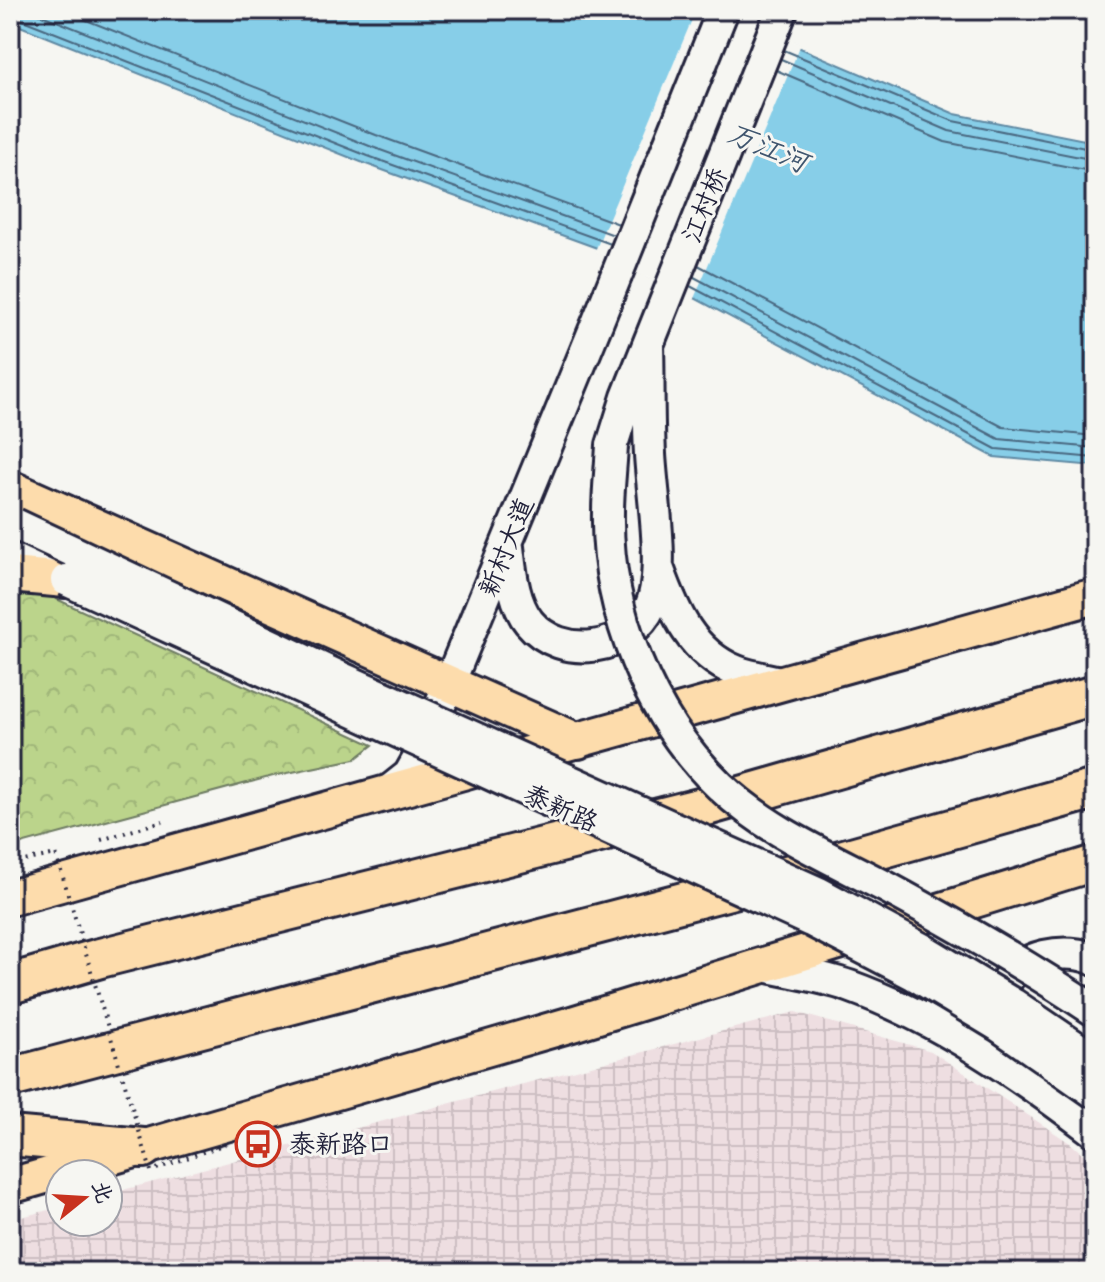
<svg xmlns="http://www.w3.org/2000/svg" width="1105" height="1282" font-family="'Architects Daughter','LXGW WenKai TC',sans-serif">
<defs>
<pattern id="industrial-grid" width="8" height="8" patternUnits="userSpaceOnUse" patternTransform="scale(2)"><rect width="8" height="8" fill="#eedee1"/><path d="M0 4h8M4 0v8" fill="none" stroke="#ccbec2"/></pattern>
<pattern id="forest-crowns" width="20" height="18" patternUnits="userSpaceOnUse" patternTransform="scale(2)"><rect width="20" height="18" fill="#bbd48b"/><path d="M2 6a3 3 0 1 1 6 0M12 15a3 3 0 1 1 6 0" fill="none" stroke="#a0b679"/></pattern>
</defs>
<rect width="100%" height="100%" fill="#f6f6f2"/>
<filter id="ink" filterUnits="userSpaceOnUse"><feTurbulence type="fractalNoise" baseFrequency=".0125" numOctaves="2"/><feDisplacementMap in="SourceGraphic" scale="16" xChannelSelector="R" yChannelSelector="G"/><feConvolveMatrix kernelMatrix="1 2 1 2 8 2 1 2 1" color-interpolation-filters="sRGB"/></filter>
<g filter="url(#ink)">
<path fill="url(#industrial-grid)" d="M 795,1012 L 931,1051 L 1070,1143 L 1095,1164 L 1095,1272 L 10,1272 L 10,1220 L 60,1207 L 60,1222 L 108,1222 L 108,1194 Z"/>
<path fill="url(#forest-crowns)" stroke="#6e7b63" stroke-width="2" d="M 10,589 L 50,596 L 373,745 L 355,759 L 273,776 L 10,847 Z"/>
<path fill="#87cee8" stroke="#5f89a3" stroke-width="2" d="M 10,10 L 711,10 L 955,114 L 1095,142 L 1095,466 L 994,457 L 608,252 L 366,164 L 10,22 Z"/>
<path fill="#f6f6f2" d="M 696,10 L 721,10 L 801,44 L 693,301 L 595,251 Z"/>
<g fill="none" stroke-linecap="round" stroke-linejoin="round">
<path stroke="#4a6780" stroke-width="2" d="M 29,10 L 372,147 L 614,235
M 61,10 L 376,135 L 619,224
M 10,15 L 368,156 L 611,244
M 784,50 L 953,121 L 1095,150
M 781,59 L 949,131 L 1095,160
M 776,70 L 945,142 L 1095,172
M 698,265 L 1003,427 L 1095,436
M 694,277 L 999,439 L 1095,448
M 690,286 L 996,449 L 1095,458"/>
<g stroke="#22223b" stroke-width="36">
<path id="secondary" d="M 612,445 L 627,397 L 782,10
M 508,547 C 511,571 513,602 529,622 C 561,661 630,652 651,605 C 666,569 652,495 650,454 C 648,418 649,381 648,345
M 10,554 L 59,577
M 659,570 C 674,612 692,653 736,671 C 751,677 769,679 784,683
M 385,794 L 409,775 L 418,759 L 598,321 L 723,10
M 760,965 C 789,972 821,976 849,986 C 938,1018 1020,1075 1095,1132
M 1002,1023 C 1000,1010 1000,997 1005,984 C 1017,955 1069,946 1095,960"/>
</g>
<g stroke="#22223b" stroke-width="40">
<path id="primary" d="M 10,488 L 578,741
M 10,575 L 66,580
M 10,898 L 1095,596
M 10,1186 L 572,1024 L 1095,863"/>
</g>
<g stroke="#22223b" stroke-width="44">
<path id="highway" d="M 10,984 L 100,958 L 703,807 L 1095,695
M 10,1078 L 798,872 L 1095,789
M 10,1136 L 143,1148"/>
</g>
<path stroke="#22223b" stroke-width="4" stroke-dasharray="2 6" stroke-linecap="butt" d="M 101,840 L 163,821"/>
<use href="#secondary" stroke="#f6f6f2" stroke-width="30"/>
<use href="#primary" stroke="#fddcac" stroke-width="34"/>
<use href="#highway" stroke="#fddcac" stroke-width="38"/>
<g stroke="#22223b" stroke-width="36" stroke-linecap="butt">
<path id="secondary-bridge" d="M 612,445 C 611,467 608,490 608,512 C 606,611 649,718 720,786 C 767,831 829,857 886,887 C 958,926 1028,966 1095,1011
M 15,524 L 340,677 L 819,893 L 924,950 L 1013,1004 L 1095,1060
M 66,580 L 811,921 L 913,974 L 999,1026 L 1095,1093"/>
</g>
<path stroke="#22223b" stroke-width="4" stroke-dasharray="2 6" stroke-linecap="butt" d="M 10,864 L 56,854 L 151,1171 L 225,1144"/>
<use href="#secondary-bridge" stroke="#f6f6f2" stroke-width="30"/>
</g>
</g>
<defs>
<g id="bus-ring" transform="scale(2.3)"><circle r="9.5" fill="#f6f6f2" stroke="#c8321e" stroke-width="1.5"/><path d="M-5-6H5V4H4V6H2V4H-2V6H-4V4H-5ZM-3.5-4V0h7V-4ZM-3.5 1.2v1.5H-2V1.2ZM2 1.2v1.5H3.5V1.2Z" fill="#c8321e"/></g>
</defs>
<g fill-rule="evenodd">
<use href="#bus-ring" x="258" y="1144"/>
</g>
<g text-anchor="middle" stroke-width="6" stroke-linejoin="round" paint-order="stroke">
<g font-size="26" fill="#22223b" stroke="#f6f6f2">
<text transform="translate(704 205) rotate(-68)" y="9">江村桥</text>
<text transform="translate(506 547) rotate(-68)" y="9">新村大道</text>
<text transform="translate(561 808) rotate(24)" y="9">泰新路</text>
</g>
<g font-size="26" fill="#22223b" stroke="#f6f6f2" text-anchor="start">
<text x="289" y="1153">泰新路口</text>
</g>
<g font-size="28" font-style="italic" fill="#40566f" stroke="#f6f6f2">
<text transform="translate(768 147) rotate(23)" y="10">万江河</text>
</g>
</g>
<rect width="1105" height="1282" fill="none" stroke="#f6f6f2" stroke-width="40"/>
<rect x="20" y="20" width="1065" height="1242" fill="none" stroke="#22223b" stroke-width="3" filter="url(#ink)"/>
<g transform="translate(84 1198) rotate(72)"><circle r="38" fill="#f6f6f2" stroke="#a1a1a9" stroke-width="2"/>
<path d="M0-6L14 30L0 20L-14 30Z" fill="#c8321e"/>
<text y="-12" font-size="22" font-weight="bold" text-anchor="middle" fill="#22223b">北</text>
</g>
</svg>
